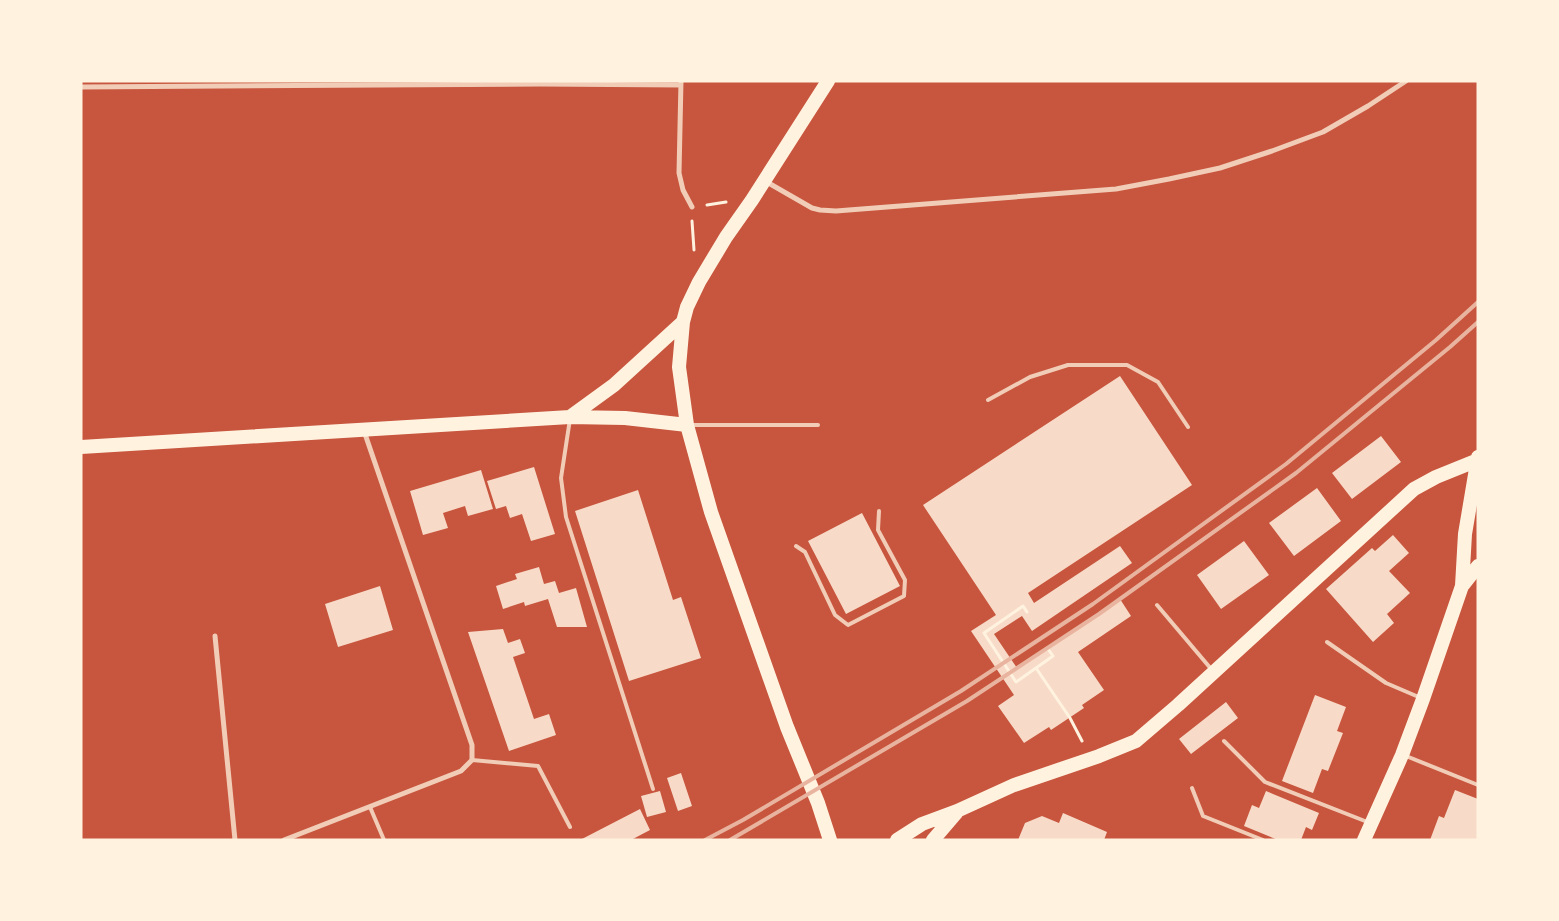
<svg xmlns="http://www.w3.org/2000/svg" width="1559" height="921" font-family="'Nunito Sans',sans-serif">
<rect width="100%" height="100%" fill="#c8553d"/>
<path fill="#f7dbc8" d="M 1120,376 L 1192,485 L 1028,593 L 1034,603 L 1120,546 L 1132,563 L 1032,631 L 1022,616 L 994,634 L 1017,668 L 1120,599 L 1131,616 L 1078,652 L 1104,690 L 1082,705 L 1084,708 L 1051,730 L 1049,727 L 1024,743 L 998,706 L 1014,695 L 971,631 L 996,615 L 923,505 Z
M 1381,436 L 1401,462 L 1352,499 L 1332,473 Z
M 534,467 L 555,534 L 531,541 L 522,514 L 510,518 L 506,506 L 496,509 L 487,481 Z
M 481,470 L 493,509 L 468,516 L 465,506 L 443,513 L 448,528 L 423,535 L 410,491 Z
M 1317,488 L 1341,521 L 1294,556 L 1269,523 Z
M 638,490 L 673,600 L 681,597 L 701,658 L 629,681 L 575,511 Z
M 862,513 L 900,586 L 846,614 L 808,541 Z
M 1393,535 L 1409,553 L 1389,571 L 1410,593 L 1387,614 L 1394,623 L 1373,642 L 1326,589 L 1372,548 L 1375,551 Z
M 1244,541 L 1269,575 L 1221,609 L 1197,575 Z
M 539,567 L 544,584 L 555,581 L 559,593 L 576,588 L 587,627 L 557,627 L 548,599 L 525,606 L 524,602 L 503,609 L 496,586 L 517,579 L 515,574 Z
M 380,586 L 393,630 L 338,647 L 325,604 Z
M 503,629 L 508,643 L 520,639 L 525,653 L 513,657 L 534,719 L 549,714 L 556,735 L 509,751 L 468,632 Z
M 1315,695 L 1346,707 L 1337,731 L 1343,733 L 1328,771 L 1322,769 L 1313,793 L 1282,781 Z
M 1226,702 L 1238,718 L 1191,754 L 1179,739 Z
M 681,773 L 692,806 L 678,811 L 667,778 Z
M 1455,790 L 1478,799 L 1478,840 L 1430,840 L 1439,816 L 1444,818 Z
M 660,791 L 666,812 L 647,817 L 641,796 Z
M 1266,791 L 1319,813 L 1312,830 L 1306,827 L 1301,840 L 1278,840 L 1244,826 L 1252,805 L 1259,808 Z
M 640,809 L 650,830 L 631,840 L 580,840 Z
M 1063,813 L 1107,832 L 1104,840 L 1018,840 L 1025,823 L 1042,816 L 1059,823 Z"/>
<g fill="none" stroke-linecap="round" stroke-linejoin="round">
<path stroke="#fff3e0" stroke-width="3" d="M 707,205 L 726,202
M 692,221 L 694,250
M 1027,612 L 1023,606 L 984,633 L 1016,682 L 1053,656 L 1048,649
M 1036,668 L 1070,718 L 1082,741"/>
<path stroke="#f1ccb7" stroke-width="4" d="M 988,400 L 1030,377 L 1068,365 L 1127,365 L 1158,382 L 1188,427
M 570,419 L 561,478 L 566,517 L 653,789
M 691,425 L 818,425
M 796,546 L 805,552 L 835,615 L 848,625 L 904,596 L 905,580 L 878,530 L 879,511
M 1157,605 L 1212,670
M 1327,642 L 1386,683 L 1421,698
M 1224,741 L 1265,782 L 1370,823
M 1406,756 L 1478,785
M 472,760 L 538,766 L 570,827
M 1192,788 L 1203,816 L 1263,840
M 370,807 L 384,840"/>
<path stroke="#f1ccb7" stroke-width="5" d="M 681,81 L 679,173 L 683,190 L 692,207
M 81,87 L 540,84 L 681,85
M 765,181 L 812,208 L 820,210 L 836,211 L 1116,189 L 1169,179 L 1220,168 L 1272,151 L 1323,132 L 1368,106 L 1406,81
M 215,636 L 235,840
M 284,840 L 461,771 L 472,760 L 472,745 L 364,431"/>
<path stroke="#fff3e0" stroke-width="14" d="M 828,81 L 752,200 L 726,237 L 699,282 L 687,307 L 683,322 L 679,367 L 687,425 L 711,512 L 787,727 L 818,803 L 830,840
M 570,417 L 614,385 L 683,322
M 81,447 L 570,417 L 625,418 L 687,425
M 1463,585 L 1478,566
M 897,840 L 922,824 L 957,811 L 1014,785 L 1099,756 L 1136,741 L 1178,705 L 1414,489 L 1436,477 L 1478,460
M 933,840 L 957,812
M 1364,840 L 1402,755 L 1423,699 L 1462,586 L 1465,534 L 1478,457"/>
<path stroke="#e9b49f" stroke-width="4" d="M 705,840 L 743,820 L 961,691 L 1093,604 L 1286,464 L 1436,340 L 1478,302
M 730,840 L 967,701 L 1099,614 L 1296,473 L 1450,347 L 1478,322"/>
</g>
<rect width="1559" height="921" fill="none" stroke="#fff3e0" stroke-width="165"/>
</svg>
